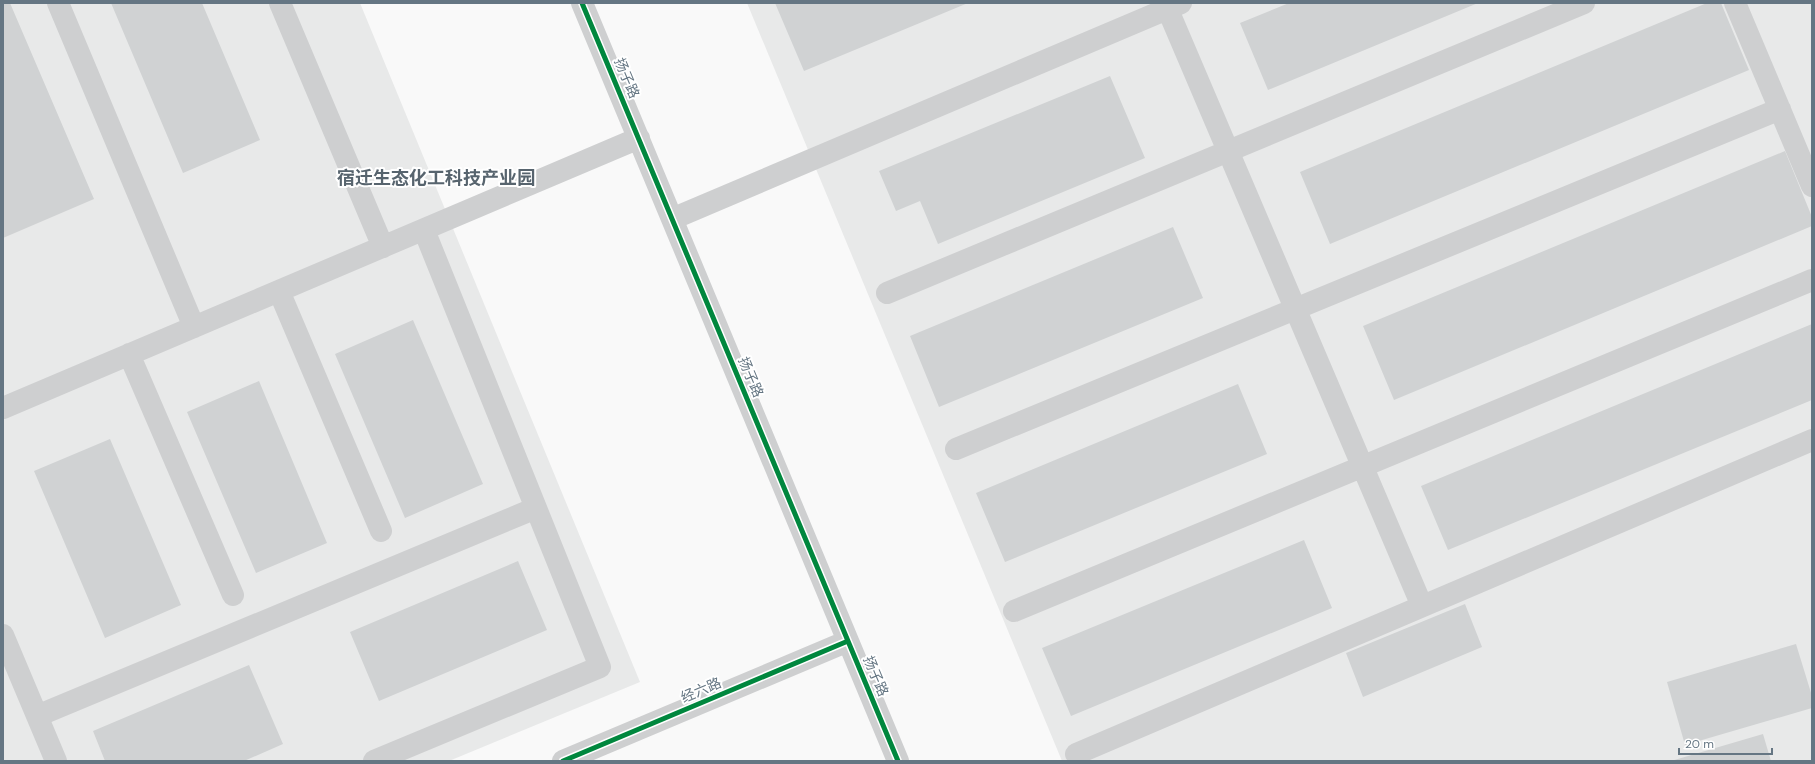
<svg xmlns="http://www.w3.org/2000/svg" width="1815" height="764" font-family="'DM Sans','Noto Sans SC',sans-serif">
<rect width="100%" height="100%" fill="#f9f9f9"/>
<path fill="#e8e9e9" d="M 3,3 L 360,3 L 640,682 L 449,761 L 3,761 Z
M 747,3 L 1812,3 L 1812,761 L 1062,761 Z"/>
<path fill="#d0d2d3" d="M 3,3 L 10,3 L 94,199 L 3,238 Z
M 111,3 L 202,3 L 260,140 L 183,173 Z
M 775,3 L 968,3 L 804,71 Z
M 1289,3 L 1478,3 L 1268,90 L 1240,23 Z
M 1707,3 L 1721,3 L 1749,70 L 1330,244 L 1300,172 Z
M 1110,76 L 1145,158 L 938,244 L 920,201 L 896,211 L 879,171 Z
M 1785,151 L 1812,217 L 1812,226 L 1394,400 L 1363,326 Z
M 1173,227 L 1203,298 L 939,407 L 910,336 Z
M 413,320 L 483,484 L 405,518 L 335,354 Z
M 1812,324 L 1812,400 L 1448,550 L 1421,486 Z
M 259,381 L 327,543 L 256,573 L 187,412 Z
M 1238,384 L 1267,454 L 1005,562 L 976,493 Z
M 110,439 L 181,605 L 105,638 L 34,471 Z
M 1304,540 L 1332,608 L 1071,716 L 1042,648 Z
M 518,561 L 547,630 L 379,701 L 350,632 Z
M 1465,604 L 1482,647 L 1363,697 L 1346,653 Z
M 1796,644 L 1812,696 L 1812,708 L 1685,745 L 1667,682 Z
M 249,665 L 283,744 L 244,761 L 105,761 L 93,731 Z
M 1763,734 L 1771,761 L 1671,761 Z"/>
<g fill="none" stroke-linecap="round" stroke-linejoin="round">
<path stroke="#cecfd0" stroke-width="22" d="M 58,3 L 194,327
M 280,3 L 383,247
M 582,3 L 898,761
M 1165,3 L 1422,606
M 1735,3 L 1812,186
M 672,219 L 1181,3
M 279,291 L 381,531
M 887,293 L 1584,3
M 129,354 L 233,595
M 3,408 L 639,138
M 956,449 L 1780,109
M 1014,611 L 1812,280
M 3,635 L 56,761
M 37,716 L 536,508
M 1076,754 L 1812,440
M 374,761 L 600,667 L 424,230
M 563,761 L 848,641"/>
<g stroke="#fff" stroke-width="8">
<path id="cycleway" d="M 582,3 L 898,761
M 563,761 L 848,641"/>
</g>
<use href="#cycleway" stroke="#00873e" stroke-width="5"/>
</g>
<g text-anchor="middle" stroke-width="4" stroke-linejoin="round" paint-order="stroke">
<g font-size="14" fill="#657683" stroke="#fff">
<text transform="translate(627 78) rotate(67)" y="5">扬子路</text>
<text transform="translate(751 377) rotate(67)" y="5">扬子路</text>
<text transform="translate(876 676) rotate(67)" y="5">扬子路</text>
<text transform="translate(701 690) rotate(-23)" y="5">经六路</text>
</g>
<g font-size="18" font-weight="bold" fill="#57646e" stroke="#fff">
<text x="436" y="184">宿迁生态化工科技产业园</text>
</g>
</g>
<rect width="1815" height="764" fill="none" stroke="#657683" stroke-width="8"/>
<path d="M1679 748v6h93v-6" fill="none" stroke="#657683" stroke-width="2"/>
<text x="1685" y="748" font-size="12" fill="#657683" stroke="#ffffff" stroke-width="3" paint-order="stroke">20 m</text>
</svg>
